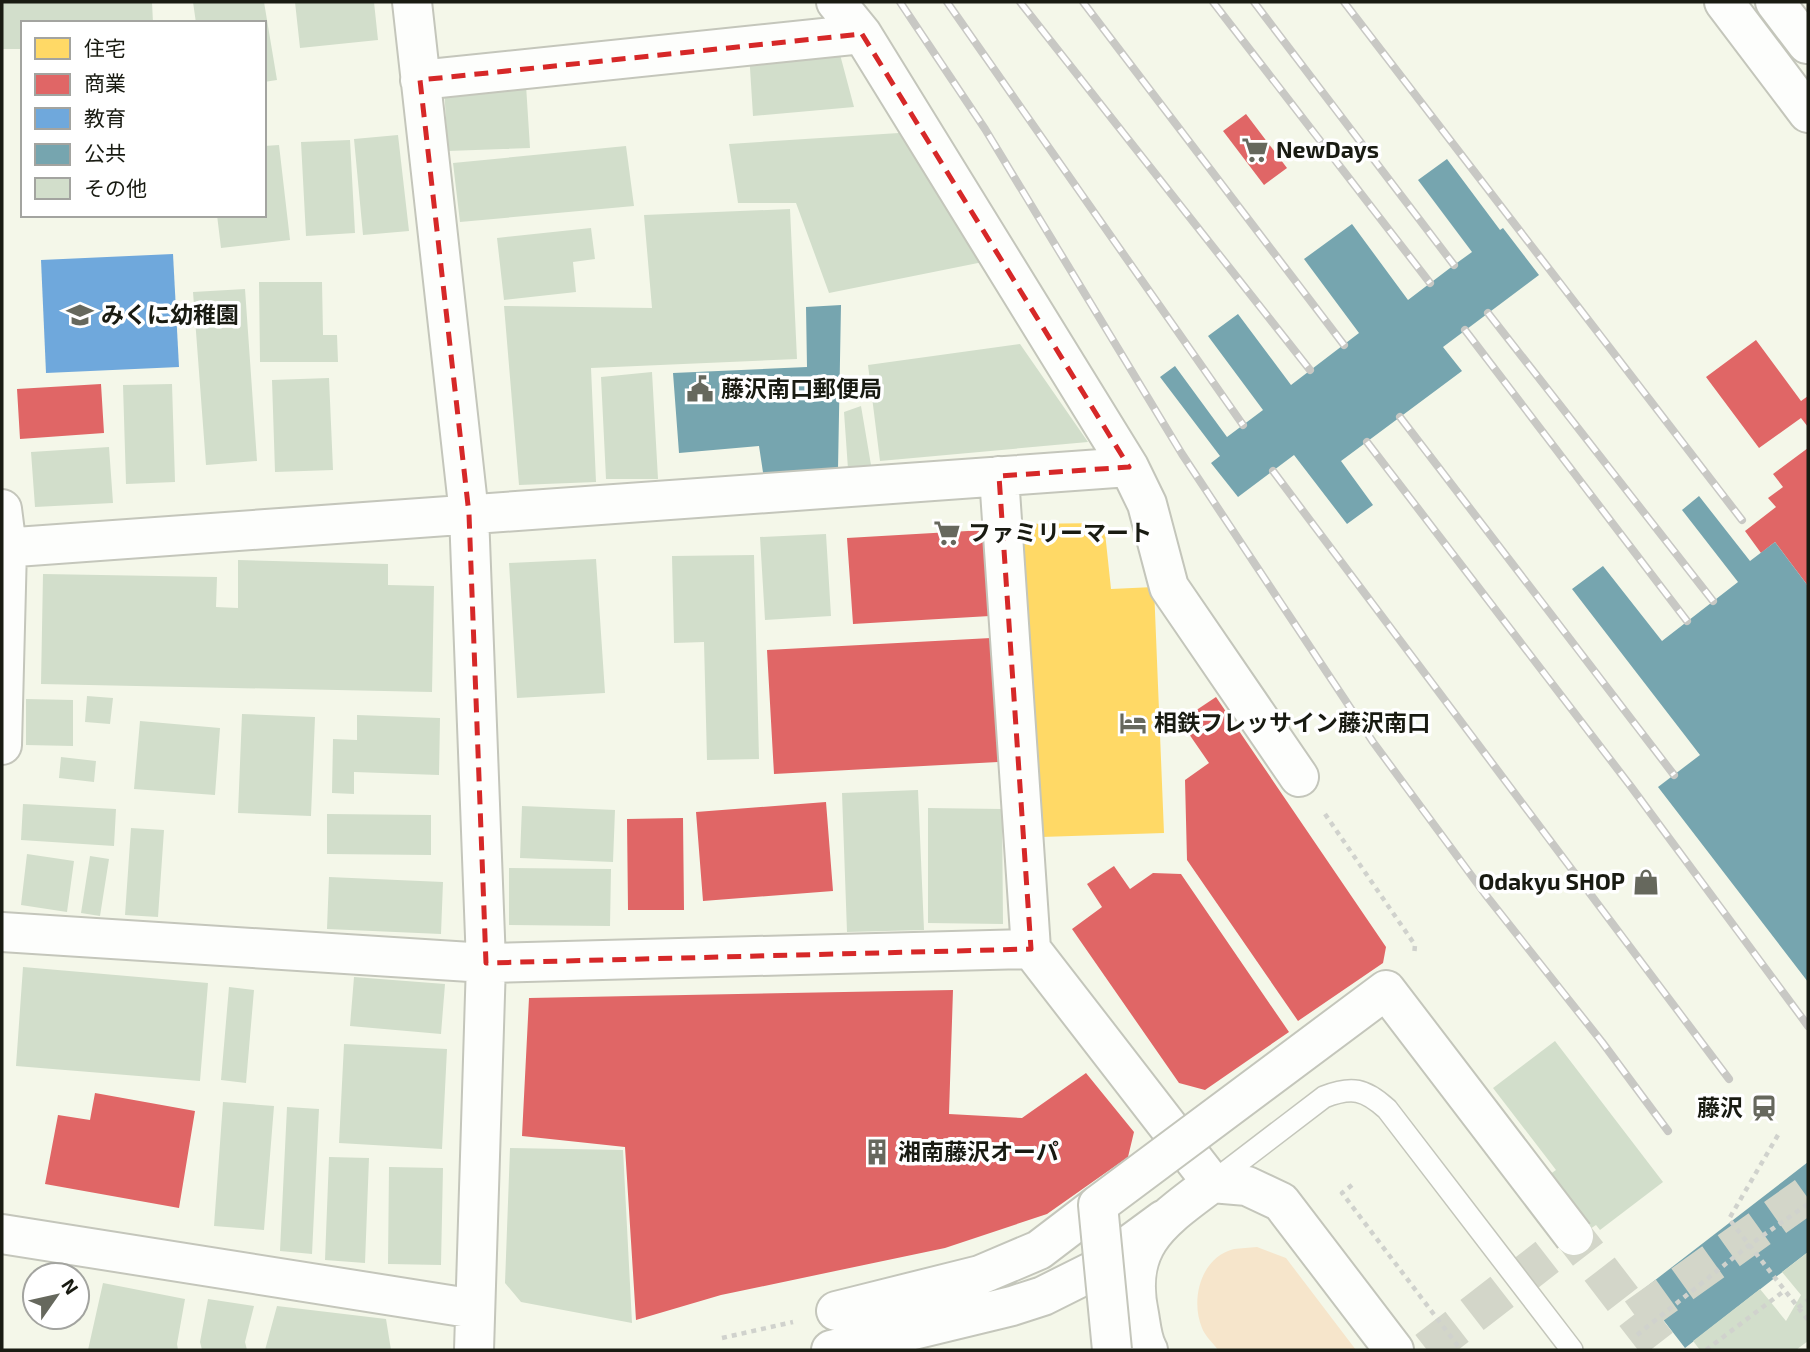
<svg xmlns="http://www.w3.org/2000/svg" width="1810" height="1352" font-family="'Exo 2','Noto Sans JP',sans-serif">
<rect width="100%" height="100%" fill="#f4f7e9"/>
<path fill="#f6e5cb" d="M 1257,1247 L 1286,1258 L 1356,1350 L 1218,1350 C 1213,1343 1205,1336 1202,1328 C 1190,1299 1201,1257 1234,1249 C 1241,1248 1249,1248 1257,1247 Z"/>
<path fill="#ffd966" d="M 1104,523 L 1111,589 L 1154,587 L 1164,833 L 1041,837 L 1018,524 Z"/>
<path fill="#e06666" d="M 1246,114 L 1287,168 L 1264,185 L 1223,131 Z
M 1756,340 L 1801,401 L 1808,396 L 1808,427 L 1801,418 L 1759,448 L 1706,377 Z
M 101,384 L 104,433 L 20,439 L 17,389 Z
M 1808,448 L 1808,586 L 1775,542 L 1761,553 L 1745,531 L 1776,507 L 1768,498 L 1783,487 L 1773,474 Z
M 985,530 L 990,616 L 853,624 L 847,538 Z
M 991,638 L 998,762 L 774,774 L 767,650 Z
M 1216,697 L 1386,947 L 1383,963 L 1298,1021 L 1187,860 L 1185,780 L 1209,763 L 1180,721 Z
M 826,802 L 833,891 L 703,901 L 696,812 Z
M 683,818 L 684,910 L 628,910 L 627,819 Z
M 1114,866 L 1130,889 L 1153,873 L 1181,874 L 1289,1032 L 1205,1090 L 1179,1083 L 1072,929 L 1102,907 L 1087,884 Z
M 953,990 L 949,1114 L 1022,1118 L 1086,1073 L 1134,1132 L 1128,1157 L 1047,1214 L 945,1248 L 721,1295 L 636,1320 L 625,1147 L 522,1136 L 529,998 Z
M 95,1093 L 195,1111 L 179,1208 L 45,1184 L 58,1115 L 90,1120 Z"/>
<path fill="#6fa8dc" d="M 173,254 L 179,367 L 46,373 L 41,260 Z"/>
<path fill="#76a5af" d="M 1447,159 L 1500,230 L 1503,228 L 1539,275 L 1443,347 L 1462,371 L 1341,461 L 1373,505 L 1347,524 L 1294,455 L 1238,497 L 1211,463 L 1220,456 L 1160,377 L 1175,366 L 1227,437 L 1263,410 L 1208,336 L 1238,314 L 1291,385 L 1359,333 L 1304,259 L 1352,224 L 1408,300 L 1454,265 L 1472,252 L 1418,180 Z
M 841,305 L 838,469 L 764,479 L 759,446 L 679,453 L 673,373 L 807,367 L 806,307 Z
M 1699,496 L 1750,561 L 1775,542 L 1808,586 L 1808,982 L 1658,787 L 1700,755 L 1572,589 L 1603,566 L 1662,641 L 1738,582 L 1682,510 Z
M 1808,1162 L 1808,1252 L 1685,1348 L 1641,1291 Z"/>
<path fill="#d2decb" d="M 2,2 L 152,2 L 153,23 L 23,23 L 23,49 L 2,49 Z
M 193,2 L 264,2 L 277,80 L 264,82 L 264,23 L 196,23 Z
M 295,2 L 374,2 L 378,40 L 300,48 Z
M 838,47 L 854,107 L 753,116 L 749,52 Z
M 526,85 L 530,148 L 448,151 L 444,88 Z
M 899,133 L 983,262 L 829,293 L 796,203 L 738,203 L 729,144 Z
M 398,135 L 409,231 L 363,235 L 354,139 Z
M 350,140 L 355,233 L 306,236 L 301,142 Z
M 279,145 L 290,240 L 221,248 L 217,215 L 264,215 L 264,146 Z
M 626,146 L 634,206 L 460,222 L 453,163 Z
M 790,209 L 797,359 L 591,368 L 596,482 L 519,485 L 504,306 L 652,308 L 644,215 Z
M 591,228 L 595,259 L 573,262 L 576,292 L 504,300 L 497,238 Z
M 259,282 L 322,282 L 323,335 L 337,335 L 338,362 L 260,362 Z
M 245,289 L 257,461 L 206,465 L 193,292 Z
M 1020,344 L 1088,442 L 880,461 L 868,365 Z
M 652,372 L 658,479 L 606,479 L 601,377 Z
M 329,378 L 333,470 L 275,472 L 272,380 Z
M 172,384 L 175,482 L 126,484 L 123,385 Z
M 861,406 L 871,465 L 848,469 L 844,412 Z
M 109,447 L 113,503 L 35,507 L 31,452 Z
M 826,534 L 831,616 L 765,620 L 760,537 Z
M 754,555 L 759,759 L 707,760 L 704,642 L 674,643 L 672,556 Z
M 596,559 L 605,693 L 517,698 L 509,563 Z
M 238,560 L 388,564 L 388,585 L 434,586 L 432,692 L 41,684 L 43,574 L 217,577 L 216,607 L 238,608 Z
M 87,696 L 113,698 L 110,724 L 85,722 Z
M 26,699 L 73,700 L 73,746 L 26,745 Z
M 242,714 L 315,717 L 311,816 L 238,813 Z
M 357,715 L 440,718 L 439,775 L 354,772 L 354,794 L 332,793 L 333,739 L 357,740 Z
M 140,721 L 220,728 L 215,795 L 134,789 Z
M 61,757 L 96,761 L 94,782 L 59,778 Z
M 918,790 L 924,930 L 847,932 L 842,793 Z
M 23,804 L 116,809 L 114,846 L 21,840 Z
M 522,806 L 615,810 L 613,862 L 520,858 Z
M 928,808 L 1002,809 L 1003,924 L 928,923 Z
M 327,814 L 431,815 L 431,855 L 327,854 Z
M 131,828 L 164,830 L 158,917 L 125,915 Z
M 27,854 L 74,861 L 67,912 L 21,905 Z
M 90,856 L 109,859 L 100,916 L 81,913 Z
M 509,868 L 611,869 L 610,926 L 509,925 Z
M 329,877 L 443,882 L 441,934 L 327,929 Z
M 23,967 L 208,983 L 200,1081 L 16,1066 Z
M 354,977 L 445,984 L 441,1034 L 350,1026 Z
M 229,987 L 254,990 L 246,1083 L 221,1080 Z
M 1555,1041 L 1663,1182 L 1600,1230 L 1596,1225 L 1587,1231 L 1546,1177 L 1556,1170 L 1493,1088 Z
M 344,1044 L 447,1049 L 442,1149 L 339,1143 Z
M 223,1102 L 274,1106 L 264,1230 L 214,1226 Z
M 287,1107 L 319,1109 L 312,1254 L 280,1251 Z
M 510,1148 L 623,1150 L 632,1323 L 521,1302 L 505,1283 Z
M 329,1157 L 369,1158 L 365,1263 L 325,1260 Z
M 389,1167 L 443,1168 L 441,1265 L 388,1264 Z
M 1808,1252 L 1808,1341 L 1796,1350 L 1700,1350 L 1693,1341 L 1760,1289 L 1786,1321 L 1801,1295 L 1782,1272 Z
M 103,1283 L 185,1299 L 177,1344 L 178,1350 L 88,1350 Z
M 208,1299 L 254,1306 L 245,1342 L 247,1350 L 202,1350 L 200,1342 Z
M 277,1306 L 386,1319 L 391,1350 L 265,1350 Z"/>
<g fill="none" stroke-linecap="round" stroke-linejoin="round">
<path stroke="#d3d6c9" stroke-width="38" stroke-dasharray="38 19" stroke-linecap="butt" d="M 1636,1317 L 1808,1194
M 1427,1350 L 1574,1236 L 1662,1350"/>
<g stroke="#c4c6bb" stroke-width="24">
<path id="lane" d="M 1214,1181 L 1324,1097 C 1352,1086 1365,1089 1387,1109 L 1572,1350"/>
</g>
<g stroke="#c4c6bb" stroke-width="42">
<path id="street" d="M 412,2 L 469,514 L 486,963 L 474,1350
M 836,2 L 862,34 L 1129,467 L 1147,504 L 1169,587 L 1299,777
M 1775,2 L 1807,44
M 420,80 L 862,34
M 999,476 L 1031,949 L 1212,1183
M 2,509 L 7,548 L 2,745
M 2,548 L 1129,467
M 2,932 L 486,963 L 1031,949
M 2,1234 L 475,1309
M 836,1311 L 980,1275 L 1039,1250 L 1098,1205
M 831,1350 L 1012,1306 L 1043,1296 L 1095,1270 L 1163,1220"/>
</g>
<g stroke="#c4c6bb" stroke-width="42">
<path id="secondary" d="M 1724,2 L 1808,113
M 1148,1350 C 1142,1340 1141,1325 1139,1314 C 1124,1243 1163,1220 1212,1183 L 1247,1186 L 1281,1202 L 1394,1350"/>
</g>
<path stroke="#d0d2cd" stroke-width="4.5" stroke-dasharray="5 5" stroke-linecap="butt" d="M 1325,814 L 1415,945 L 1414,956
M 1778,1135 L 1729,1219 L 1808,1320
M 1352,1185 L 1342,1193 L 1461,1350
M 1798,1308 L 1808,1300
M 1637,1335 L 1748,1246 L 1808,1204
M 722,1338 L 793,1322
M 1706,1350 L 1784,1291"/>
<use href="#lane" stroke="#fdfefc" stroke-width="21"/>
<use href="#street" stroke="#fdfefc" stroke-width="38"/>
<use href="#secondary" stroke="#fdfefc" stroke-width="38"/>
<g stroke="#c8c8c4" stroke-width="8">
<path id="rail" d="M 900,2 L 985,129 L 1182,454 L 1373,742 L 1485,894 L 1602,1042 L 1668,1131
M 947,2 L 1243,425
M 1020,2 L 1310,370
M 1083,2 L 1344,345
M 1213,2 L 1430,283
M 1254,2 L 1454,265
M 1344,2 L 1742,520
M 1488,313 L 1713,601
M 1465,330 L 1687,621
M 1400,417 L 1674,775
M 1367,442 L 1632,788 L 1808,1026
M 1273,471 L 1729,1079"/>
</g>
<use href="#rail" stroke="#fff" stroke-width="5" stroke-dasharray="16" stroke-linecap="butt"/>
<g stroke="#c4c6bb" stroke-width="42" stroke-linecap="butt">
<path id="street-bridge" d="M 1112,1350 L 1098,1205 L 1386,990 L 1574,1236"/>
</g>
<use href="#street-bridge" stroke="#fdfefc" stroke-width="38"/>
</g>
<path fill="none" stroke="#d62828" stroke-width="5" stroke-dasharray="14 9" stroke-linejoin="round" d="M 862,34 L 1129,467 L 999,476 L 1031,949 L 486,963 L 469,514 L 420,80 Z"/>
<defs>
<g id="supermarket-bare" transform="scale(2.1)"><path d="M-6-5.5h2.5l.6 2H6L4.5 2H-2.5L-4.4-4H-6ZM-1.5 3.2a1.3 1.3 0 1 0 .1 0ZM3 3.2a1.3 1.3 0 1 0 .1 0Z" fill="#66685d" stroke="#fff" stroke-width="2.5" paint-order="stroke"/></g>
<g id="school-bare" transform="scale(2.1)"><path d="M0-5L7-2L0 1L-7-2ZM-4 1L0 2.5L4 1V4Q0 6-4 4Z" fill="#66685d" stroke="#fff" stroke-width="2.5" paint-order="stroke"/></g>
<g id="civic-bare" transform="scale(2.1)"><path d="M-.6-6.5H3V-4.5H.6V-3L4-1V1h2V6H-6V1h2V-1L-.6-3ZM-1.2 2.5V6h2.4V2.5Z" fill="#66685d" stroke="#fff" stroke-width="2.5" paint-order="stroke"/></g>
<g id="hotel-bare" transform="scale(2.1)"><path d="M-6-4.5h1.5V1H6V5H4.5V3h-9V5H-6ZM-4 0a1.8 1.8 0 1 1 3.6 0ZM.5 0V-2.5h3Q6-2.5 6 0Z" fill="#66685d" stroke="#fff" stroke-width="2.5" paint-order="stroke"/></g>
<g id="shop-bare" transform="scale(2.1)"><path d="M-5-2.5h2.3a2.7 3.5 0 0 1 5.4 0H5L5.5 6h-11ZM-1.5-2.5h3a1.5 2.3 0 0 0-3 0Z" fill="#66685d" stroke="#fff" stroke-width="2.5" paint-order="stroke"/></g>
<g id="station-bare" transform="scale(2.1)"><path d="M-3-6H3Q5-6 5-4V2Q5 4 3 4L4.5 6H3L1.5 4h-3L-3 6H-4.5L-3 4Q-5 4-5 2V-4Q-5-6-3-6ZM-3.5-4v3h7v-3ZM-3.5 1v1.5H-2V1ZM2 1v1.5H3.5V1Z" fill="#66685d" stroke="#fff" stroke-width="2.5" paint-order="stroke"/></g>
<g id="building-bare" transform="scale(2.1)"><path d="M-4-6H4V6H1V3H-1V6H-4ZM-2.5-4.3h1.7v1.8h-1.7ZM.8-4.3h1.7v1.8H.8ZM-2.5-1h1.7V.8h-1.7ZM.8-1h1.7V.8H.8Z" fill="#66685d" stroke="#fff" stroke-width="2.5" paint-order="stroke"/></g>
</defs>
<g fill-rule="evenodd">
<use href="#supermarket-bare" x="1255" y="150"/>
<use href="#school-bare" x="80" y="315"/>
<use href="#civic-bare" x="700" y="389"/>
<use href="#supermarket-bare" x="947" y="533"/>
<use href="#hotel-bare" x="1133" y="723"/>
<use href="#shop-bare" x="1646" y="882"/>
<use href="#station-bare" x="1764" y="1108"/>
<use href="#building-bare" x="877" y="1152"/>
</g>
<g text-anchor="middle" stroke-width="7" stroke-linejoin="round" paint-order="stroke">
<g font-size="23" font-weight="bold" fill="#191b12" stroke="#fff" text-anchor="start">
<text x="1276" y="158">NewDays</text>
<text x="101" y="323">みくに幼稚園</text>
<text x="721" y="397">藤沢南口郵便局</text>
<text x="968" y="541">ファミリーマート</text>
<text x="1154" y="731">相鉄フレッサイン藤沢南口</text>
<text x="1625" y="890" text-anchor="end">Odakyu SHOP</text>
<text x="1743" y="1116" text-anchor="end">藤沢</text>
<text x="898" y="1160">湘南藤沢オーパ</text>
</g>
</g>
<rect width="1810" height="1352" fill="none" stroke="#191b12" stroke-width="7"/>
<rect x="21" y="21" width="245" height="196" fill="#ffffff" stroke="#a3a4a0" stroke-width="2"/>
<rect x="35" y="38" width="35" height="21" fill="#ffd966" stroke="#a3a4a0" stroke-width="2"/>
<text x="84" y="56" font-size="21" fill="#191b12">住宅</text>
<rect x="35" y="74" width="35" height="21" fill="#e06666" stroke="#a3a4a0" stroke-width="2"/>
<text x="84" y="91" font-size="21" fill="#191b12">商業</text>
<rect x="35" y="108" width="35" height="21" fill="#6fa8dc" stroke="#a3a4a0" stroke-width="2"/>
<text x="84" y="126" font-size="21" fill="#191b12">教育</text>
<rect x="35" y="144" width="35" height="21" fill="#76a5af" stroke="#a3a4a0" stroke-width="2"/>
<text x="84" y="161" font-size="21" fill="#191b12">公共</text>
<rect x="35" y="178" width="35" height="21" fill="#d2decb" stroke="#a3a4a0" stroke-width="2"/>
<text x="84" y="196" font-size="21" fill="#191b12">その他</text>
<g transform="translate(56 1296) rotate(56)"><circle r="33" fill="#ffffff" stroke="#a3a4a0" stroke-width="2"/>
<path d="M0-5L12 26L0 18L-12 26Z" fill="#66685d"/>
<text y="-10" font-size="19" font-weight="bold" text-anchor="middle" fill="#191b12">N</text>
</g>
</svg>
